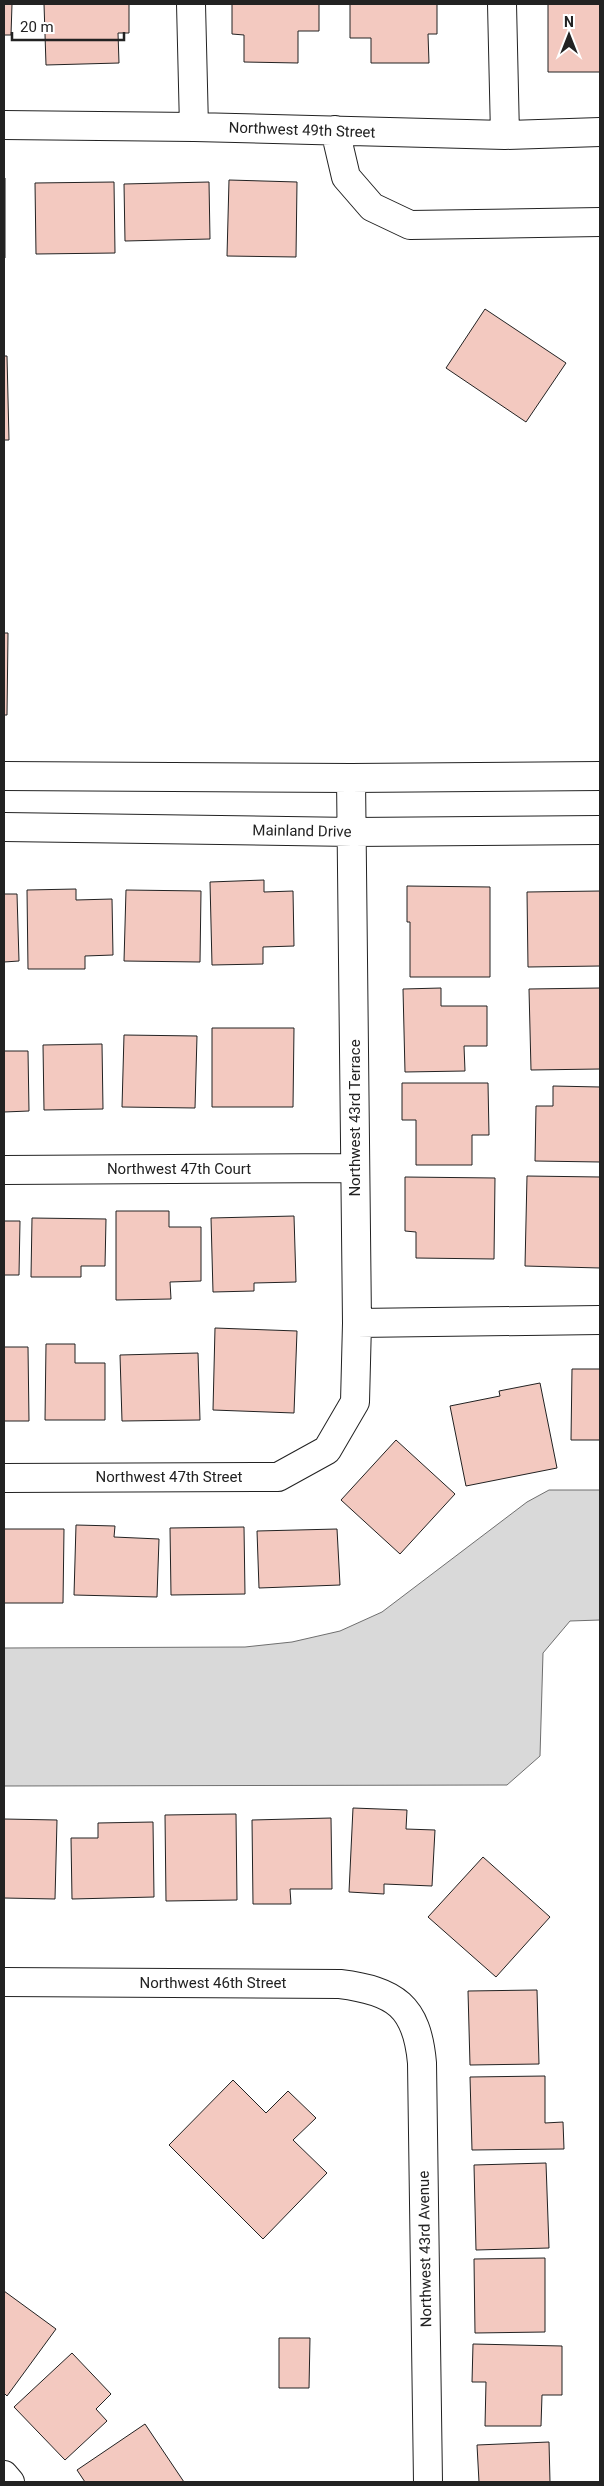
<svg xmlns="http://www.w3.org/2000/svg" width="604" height="2486" font-family="Roboto,sans-serif">
<rect width="100%" height="100%" fill="#fff"/>
<path fill="#d9d9d9" stroke="#6f6f6f" d="M 549,1490 L 600,1490 L 600,1620 L 570,1621 L 543,1653 L 540,1756 L 507,1785 L 4,1786 L 4,1648 L 245,1647 L 292,1642 L 340,1631 L 382,1612 L 527,1502 Z"/>
<path fill="#f3c9c0" stroke="#222" d="M 4,4 L 12,4 L 11,35 L 4,35 Z
M 44,4 L 129,4 L 129,33 L 118,33 L 119,63 L 46,65 Z
M 232,4 L 319,4 L 319,31 L 298,31 L 298,63 L 244,62 L 244,35 L 232,34 Z
M 350,4 L 437,4 L 437,34 L 428,34 L 429,63 L 371,63 L 371,38 L 350,38 Z
M 548,4 L 600,4 L 600,72 L 548,72 Z
M 4,178 L 5,178 L 5,258 L 4,258 Z
M 229,180 L 297,182 L 296,257 L 227,256 Z
M 114,182 L 115,253 L 36,254 L 35,183 Z
M 209,182 L 210,239 L 125,241 L 124,184 Z
M 485,309 L 566,363 L 526,422 L 446,368 Z
M 4,356 L 7,356 L 9,440 L 4,440 Z
M 4,633 L 8,633 L 7,715 L 4,715 Z
M 264,880 L 264,892 L 293,891 L 294,946 L 263,947 L 263,964 L 212,965 L 210,882 Z
M 407,886 L 490,887 L 490,977 L 410,977 L 410,922 L 407,922 Z
M 76,889 L 76,900 L 112,899 L 113,955 L 85,956 L 85,969 L 28,969 L 27,890 Z
M 126,890 L 201,891 L 200,962 L 124,961 Z
M 600,891 L 600,966 L 528,967 L 527,892 Z
M 4,894 L 17,894 L 19,961 L 4,962 Z
M 441,988 L 441,1006 L 487,1006 L 487,1046 L 464,1046 L 465,1071 L 405,1072 L 403,989 Z
M 600,988 L 600,1069 L 531,1070 L 529,989 Z
M 212,1028 L 294,1028 L 293,1107 L 212,1107 Z
M 124,1035 L 197,1036 L 195,1108 L 122,1107 Z
M 4,1041 L 4,1051 L 28,1051 L 29,1111 L 4,1112 Z
M 102,1044 L 103,1109 L 44,1110 L 43,1045 Z
M 402,1083 L 488,1083 L 489,1135 L 472,1135 L 472,1165 L 416,1165 L 416,1120 L 402,1120 Z
M 553,1086 L 600,1087 L 600,1162 L 535,1161 L 536,1106 L 553,1106 Z
M 527,1176 L 600,1177 L 600,1268 L 525,1266 Z
M 405,1177 L 495,1178 L 494,1259 L 416,1258 L 416,1232 L 405,1231 Z
M 116,1211 L 169,1211 L 169,1227 L 201,1227 L 201,1281 L 170,1282 L 171,1299 L 116,1300 Z
M 294,1216 L 296,1282 L 254,1283 L 254,1291 L 213,1292 L 211,1218 Z
M 32,1218 L 106,1219 L 105,1266 L 81,1266 L 81,1277 L 31,1277 Z
M 4,1221 L 20,1221 L 19,1275 L 4,1275 Z
M 215,1328 L 297,1331 L 294,1413 L 213,1410 Z
M 46,1344 L 75,1344 L 75,1363 L 105,1363 L 105,1420 L 45,1420 Z
M 4,1347 L 28,1347 L 29,1421 L 4,1421 Z
M 198,1353 L 200,1420 L 122,1421 L 120,1355 Z
M 572,1369 L 600,1369 L 600,1440 L 571,1440 Z
M 540,1383 L 557,1468 L 466,1486 L 450,1406 L 500,1396 L 499,1391 Z
M 396,1440 L 455,1494 L 400,1554 L 341,1500 Z
M 76,1525 L 115,1526 L 114,1537 L 159,1539 L 157,1597 L 74,1595 Z
M 244,1527 L 245,1594 L 171,1595 L 170,1528 Z
M 4,1529 L 64,1529 L 63,1603 L 4,1603 Z
M 337,1529 L 340,1585 L 259,1588 L 257,1531 Z
M 353,1808 L 407,1810 L 406,1829 L 435,1830 L 432,1886 L 384,1884 L 384,1894 L 349,1892 Z
M 236,1814 L 237,1900 L 166,1901 L 165,1815 Z
M 331,1818 L 332,1889 L 290,1889 L 291,1904 L 253,1904 L 252,1820 Z
M 4,1819 L 57,1820 L 55,1899 L 4,1898 Z
M 153,1822 L 154,1897 L 72,1899 L 71,1838 L 98,1838 L 98,1823 Z
M 483,1857 L 550,1917 L 496,1977 L 428,1917 Z
M 537,1990 L 539,2064 L 470,2065 L 468,1991 Z
M 545,2076 L 545,2123 L 563,2122 L 564,2149 L 472,2150 L 470,2077 Z
M 233,2080 L 266,2113 L 288,2091 L 316,2118 L 293,2140 L 327,2173 L 263,2239 L 169,2145 Z
M 546,2163 L 549,2248 L 476,2250 L 474,2165 Z
M 545,2258 L 545,2332 L 475,2333 L 474,2259 Z
M 4,2291 L 56,2329 L 7,2396 L 4,2393 Z
M 279,2338 L 310,2338 L 309,2388 L 279,2388 Z
M 473,2344 L 562,2346 L 562,2395 L 542,2395 L 541,2426 L 485,2426 L 486,2382 L 472,2382 Z
M 72,2353 L 111,2394 L 96,2409 L 107,2421 L 65,2460 L 14,2407 Z
M 145,2424 L 184,2482 L 85,2482 L 77,2470 Z
M 549,2442 L 550,2482 L 479,2482 L 477,2445 Z"/>
<g fill="none" stroke-linecap="round" stroke-linejoin="round">
<g stroke="#222" stroke-width="30">
<path id="minor" d="M 191,4 L 194,127
M 502,4 L 505,135
M 4,125 L 194,127 L 505,135 L 600,132
M 335,130 L 346,177 L 372,207 L 410,225 L 600,222
M 4,776 L 351,778 L 600,776
M 4,827 L 353,832 L 600,830
M 4,1170 L 355,1168
M 357,1323 L 600,1320
M 4,1478 L 278,1477 L 327,1450 L 355,1402 L 357,1323 L 351,778
M 4,1982 L 340,1984 C 395,1991 417,2006 422,2063 L 428,2482
M 4,2475 L 10,2482"/>
</g>
<use href="#minor" stroke="#fff" stroke-width="28"/>
</g>
<g text-anchor="middle" stroke-width="4" stroke-linejoin="round" paint-order="stroke">
<g font-size="15" fill="#222" stroke="#fff">
<text transform="translate(302 130) rotate(2)" y="5">Northwest 49th Street</text>
<text transform="translate(302 831) rotate(1)" y="5">Mainland Drive</text>
<text transform="translate(355 1118) rotate(-90)" y="5">Northwest 43rd Terrace</text>
<text x="179" y="1174">Northwest 47th Court</text>
<text x="169" y="1482">Northwest 47th Street</text>
<text x="213" y="1988">Northwest 46th Street</text>
<text transform="translate(425 2249) rotate(-91)" y="5">Northwest 43rd Avenue</text>
</g>
</g>
<rect width="604" height="2486" fill="none" stroke="#222222" stroke-width="10"/>
<g transform="translate(569 35)" stroke="#ffffff" stroke-width="4" paint-order="stroke">
<path d="M0-4L9 19L0 12L-9 19Z" fill="#222222"/>
<text y="-8" font-size="14" font-weight="bold" text-anchor="middle" fill="#222222">N</text>
</g>
<path d="M12 32v8h112v-8" fill="none" stroke="#222222" stroke-width="2.5"/>
<text x="20" y="32" font-size="15" fill="#222222" stroke="#ffffff" stroke-width="4" paint-order="stroke">20 m</text>
</svg>
